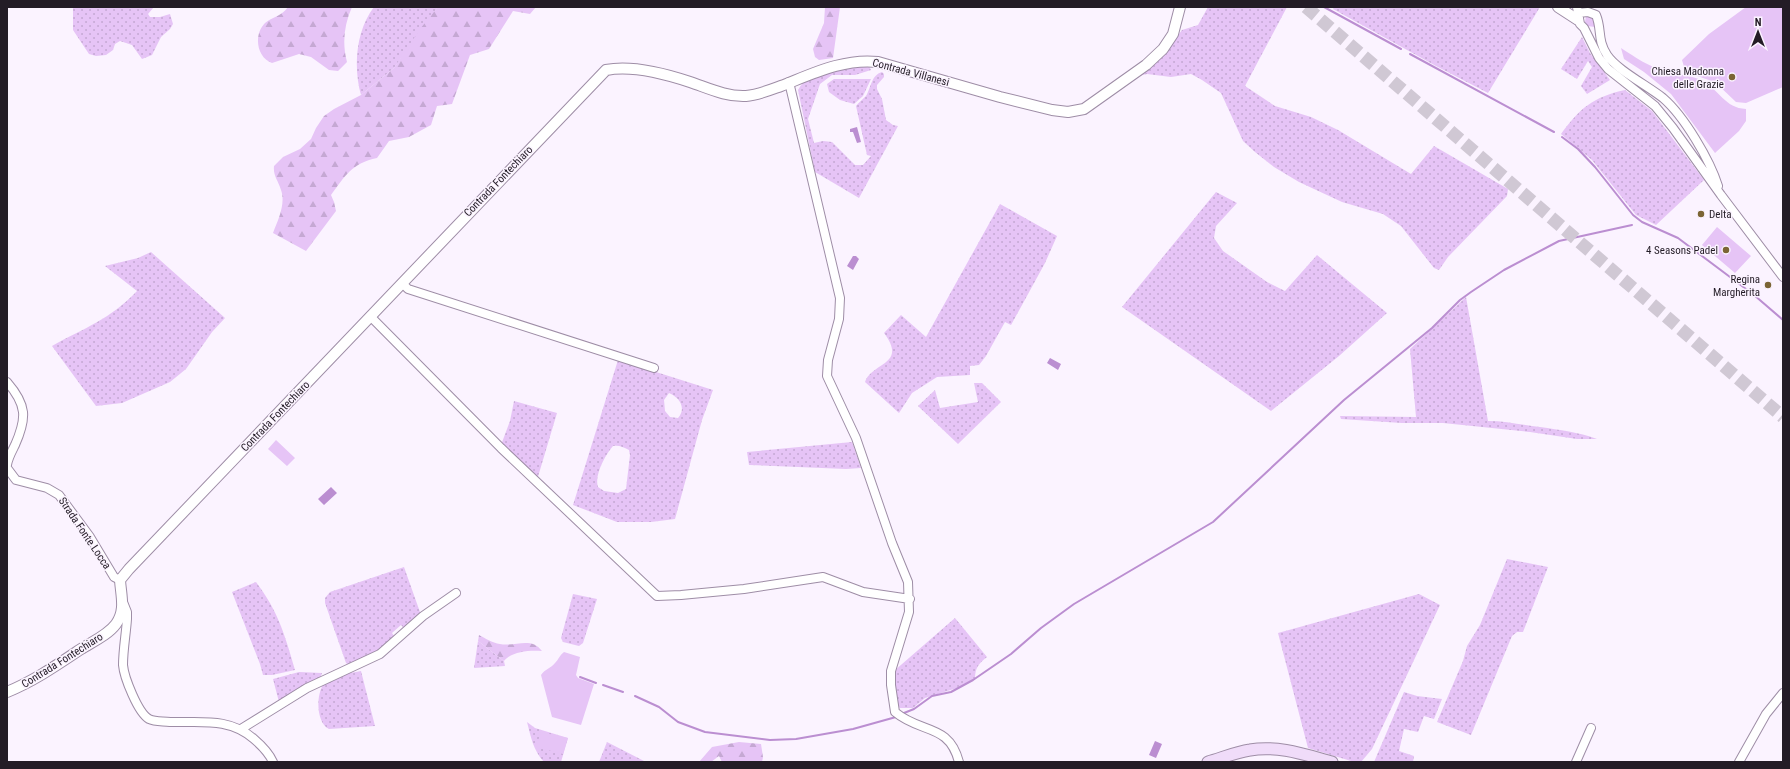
<svg xmlns="http://www.w3.org/2000/svg" width="1790" height="769" font-family="'Roboto Condensed',sans-serif">
<defs>
<pattern id="grass-dots" width="8" height="8" patternUnits="userSpaceOnUse"><rect width="8" height="8" fill="#e6c4f6"/><path d="M2 2h.1M6 6h.1" fill="none" stroke="#c5a8d3" stroke-width="1.8" stroke-linecap="round"/></pattern>
<pattern id="forest-firs" width="22" height="20" patternUnits="userSpaceOnUse"><rect width="22" height="20" fill="#e6c4f6"/><path d="M5 1l3.5 6h-7zM16 11l3.5 6h-7z" fill="#c5a8d3"/></pattern>
</defs>
<rect width="100%" height="100%" fill="#fbf3ff"/>
<path fill="url(#grass-dots)" fill-rule="evenodd" d="M 73,7 L 154,7 L 148,14 L 150,17 L 160,17 L 170,14 L 173,24 L 170,29 L 161,37 L 152,55 L 142,59 L 132,45 L 120,41 L 115,44 L 113,50 L 106,55 L 96,56 L 89,54 L 73,30 Z
M 374,7 L 438,7 L 394,68 L 361,95 C 353,67 356,30 374,7 Z
M 1208,7 L 1287,7 L 1245,86 L 1275,106 L 1311,117 L 1338,130 L 1411,174 L 1434,146 L 1508,189 L 1507,196 L 1448,257 L 1439,270 L 1434,268 L 1401,226 L 1383,214 L 1342,202 L 1299,182 L 1274,167 L 1255,152 L 1243,141 L 1221,93 L 1202,80 L 1191,74 L 1171,77 L 1147,74 L 1130,78 L 1153,65 L 1161,58 L 1182,30 L 1198,25 Z
M 1334,7 L 1540,7 L 1488,93 L 1436,66 L 1333,9 Z
M 1582,37 L 1590,53 L 1610,80 L 1587,94 L 1581,86 L 1592,67 L 1588,61 L 1577,79 L 1561,69 Z
M 869,66 L 871,70 L 855,75 L 832,75 L 820,84 L 808,119 L 814,143 L 823,141 L 832,142 L 855,165 L 863,165 L 871,156 L 867,155 L 856,106 C 859,102 863,99 866,96 C 871,88 871,75 882,72 L 884,74 L 884,77 L 877,85 L 877,89 L 882,99 L 886,120 L 893,125 L 898,126 L 859,198 L 815,172 L 798,90 C 810,68 847,67 869,66 Z
M 834,79 L 871,79 L 863,96 L 854,104 L 840,100 L 829,92 L 827,84 Z
M 1625,90 L 1652,111 L 1704,180 L 1656,225 L 1636,215 L 1592,160 L 1561,134 C 1580,108 1593,97 1625,90 Z
M 1216,192 L 1237,203 L 1216,226 L 1214,238 L 1223,251 L 1267,282 L 1285,291 L 1317,255 L 1387,313 L 1339,356 L 1271,411 L 1122,307 Z
M 1000,204 L 1057,236 L 1045,263 L 1011,325 L 1005,322 L 986,356 L 979,365 L 970,366 L 970,375 L 937,377 L 912,393 L 899,413 L 865,382 C 872,362 908,365 884,333 L 901,315 L 926,337 Z
M 151,252 L 225,318 L 212,332 L 186,369 L 170,382 L 122,403 L 96,406 L 52,346 C 86,327 109,320 137,291 L 105,266 L 138,258 Z
M 1466,297 L 1488,421 C 1506,421 1522,425 1540,427 C 1560,430 1578,432 1597,439 L 1577,439 L 1530,432 L 1443,423 L 1402,423 L 1341,419 L 1340,416 L 1416,417 L 1410,349 Z
M 618,360 L 713,390 L 702,420 L 675,519 L 651,522 L 617,522 L 573,505 ZM 669,393 C 679,397 687,408 678,418 L 670,417 L 665,411 L 664,400 ZM 613,446 C 619,445 623,447 629,450 L 630,455 L 626,489 L 618,493 L 604,491 L 598,487 C 594,476 605,455 613,446 Z
M 974,383 L 982,383 L 1001,402 L 958,444 L 918,406 L 935,390 L 940,408 L 978,402 Z
M 514,401 L 557,413 L 537,480 L 501,445 L 510,421 Z
M 852,442 L 861,468 L 846,469 L 749,465 L 747,452 Z
M 1507,559 L 1548,567 L 1523,632 L 1517,632 L 1512,636 L 1471,735 L 1437,722 L 1463,661 L 1467,646 L 1480,625 Z
M 404,567 L 421,615 L 404,628 L 401,625 L 392,633 L 394,636 L 380,649 L 349,665 L 346,663 L 325,603 L 325,598 L 330,592 Z
M 256,582 C 278,611 285,635 295,670 L 272,675 L 263,675 L 260,664 L 232,592 Z
M 573,594 L 597,599 L 583,643 L 579,646 L 563,642 L 561,638 Z
M 1419,594 L 1440,605 L 1372,749 L 1361,762 L 1351,761 L 1308,748 L 1278,633 Z
M 955,618 L 987,657 C 979,663 975,668 975,678 L 957,688 L 925,698 L 913,708 L 900,708 L 895,703 L 894,671 Z
M 478,641 L 504,661 L 505,666 L 474,668 Z
M 361,671 L 375,726 L 329,729 C 315,723 315,687 328,680 C 337,674 351,673 361,671 Z
M 299,672 L 322,673 L 320,678 L 279,702 L 273,679 Z
M 1404,692 L 1417,696 L 1442,699 L 1434,719 L 1424,716 L 1418,732 L 1404,729 L 1399,751 L 1414,756 L 1413,762 L 1374,762 Z
M 527,722 L 535,728 L 568,738 L 561,762 L 544,762 C 533,750 531,737 527,722 Z
M 607,742 L 646,762 L 599,762 Z"/>
<path fill="url(#forest-firs)" d="M 288,7 L 352,7 C 344,25 342,43 347,62 L 338,71 L 329,70 L 311,57 L 299,54 L 272,63 C 257,58 253,35 265,23 C 272,17 282,16 288,7 Z
M 438,7 L 536,7 L 530,14 L 513,11 L 489,49 L 470,55 L 452,104 L 437,106 L 431,125 L 409,137 L 389,141 L 377,158 C 352,163 345,176 331,195 L 334,202 L 336,211 L 306,251 L 273,233 C 278,220 286,204 281,190 C 278,180 273,176 274,166 L 283,157 L 300,149 L 311,139 L 316,128 L 324,116 L 334,109 L 361,95 L 394,68 L 420,29 Z
M 825,7 L 840,7 L 833,58 L 819,60 L 815,57 L 813,49 L 824,23 Z
M 479,635 C 485,638 492,643 500,644 C 515,647 531,636 542,651 C 530,650 512,651 504,661 L 478,641 Z
M 739,742 L 761,744 L 763,757 L 762,762 L 722,762 L 719,756 L 711,762 L 699,762 L 712,747 Z"/>
<path fill="#e6c4f6" d="M 1746,7 L 1783,7 L 1783,87 L 1746,103 L 1736,102 L 1715,82 L 1688,73 L 1685,70 L 1682,60 L 1709,34 Z
M 1586,16 L 1594,16 L 1595,27 L 1587,26 L 1585,22 Z
M 1621,48 C 1635,57 1649,67 1665,71 C 1677,75 1692,75 1703,81 C 1719,90 1725,108 1746,109 L 1746,121 L 1739,131 L 1715,153 L 1671,94 L 1644,72 L 1624,59 Z
M 1717,227 L 1751,256 L 1735,273 L 1702,245 Z
M 276,440 L 295,458 L 287,466 L 268,449 Z
M 564,652 L 580,657 L 576,675 L 578,678 L 594,684 L 581,725 L 552,717 L 541,675 C 545,669 551,668 555,663 C 559,659 559,656 564,652 Z
M 541,732 L 568,738 L 563,754 L 536,747 Z"/>
<path fill="#bb8ed1" d="M 857,127 L 861,142 L 857,143 L 853,132 L 850,132 L 850,129 Z
M 853,256 L 856,256 L 859,259 L 853,270 L 847,266 Z
M 1050,358 L 1061,364 L 1058,370 L 1047,363 Z
M 331,487 L 337,493 L 324,505 L 318,499 Z
M 1155,741 L 1162,744 L 1156,758 L 1149,755 Z"/>
<g fill="none" stroke-linecap="round" stroke-linejoin="round">
<path stroke="#bb8ed1" stroke-width="2" d="M 1324,7 L 1401,49
M 1410,54 L 1554,132
M 1562,137 L 1578,149 L 1595,167 L 1633,215 L 1642,222 L 1678,238 L 1754,295 L 1783,320
M 580,677 L 596,683
M 603,685 L 623,692
M 635,696 L 659,707 L 678,722 L 705,732 L 770,740 L 796,739 L 853,729 L 896,717
M 904,713 L 914,709 L 932,696 L 951,692 L 973,680 L 1011,654 L 1041,628 L 1074,604 L 1213,522 L 1344,400 L 1432,328 L 1460,300 L 1471,292 L 1504,270 L 1559,241 L 1632,225"/>
<path stroke="#d0c8d4" stroke-width="13" stroke-dasharray="13 6" stroke-linecap="butt" d="M 1306,7 L 1783,417"/>
<g stroke="#9e8da6" stroke-width="10">
<path id="minor" d="M 1577,7 L 1580,24 L 1584,28 L 1599,58 L 1608,69 L 1655,106 L 1673,128 L 1721,195 L 1783,277
M 1578,13 L 1588,12 L 1596,15 C 1602,29 1597,40 1607,55 C 1617,70 1648,86 1663,98 C 1684,116 1710,160 1718,186
M 789,82 L 840,298 L 839,319 L 828,360 L 827,376 L 856,438 L 892,543 L 908,582 L 909,612 L 891,671 L 891,685 L 895,712 C 921,734 949,723 959,762
M 402,283 L 408,289 L 654,368
M 370,316 L 501,448 L 657,596 L 681,595 L 744,589 L 823,577 L 863,592 L 910,599
M 7,382 C 27,405 27,418 15,445 C 12,451 8,458 7,465
M 7,468 L 16,480 L 47,488 L 59,495 L 90,537 L 114,577 L 120,580
M 123,602 L 127,612 L 127,619 C 126,634 123,650 123,665 C 124,677 138,713 149,719 C 155,722 163,721 170,722 C 200,723 229,717 254,739 C 261,745 269,753 273,762
M 241,729 L 307,688 L 380,654 L 423,616 L 456,593
M 1576,762 L 1591,728
M 1739,762 L 1766,714 L 1783,693"/>
</g>
<g stroke="#9e8da6" stroke-width="12">
<path id="tertiary" d="M 1558,7 L 1578,20
M 7,692 C 34,681 57,665 81,649 C 92,642 108,635 116,624 C 126,610 121,596 120,580 L 129,569 L 606,70 C 631,65 666,74 690,82 C 708,88 726,97 746,96 C 758,95 770,90 781,86 C 812,74 844,58 878,62 L 1000,97 L 1052,110 L 1068,112 L 1084,109 L 1146,65 L 1163,49 L 1173,34 L 1180,7"/>
</g>
<g stroke="#9e8da6" stroke-width="13">
<path id="secondary" d="M 1208,762 C 1222,758 1236,752 1250,750 C 1278,745 1306,755 1332,762"/>
</g>
<use href="#minor" stroke="#fff" stroke-width="8"/>
<use href="#tertiary" stroke="#fff" stroke-width="10"/>
<use href="#secondary" stroke="#f0dcf9" stroke-width="11"/>
</g>
<g fill="#7b6434" stroke="#fbf3ff" stroke-width="1.5">
<circle cx="1732" cy="77" r="4"/>
<circle cx="1701" cy="214" r="4"/>
<circle cx="1726" cy="250" r="4"/>
<circle cx="1768" cy="285" r="4"/>
</g>
<g text-anchor="middle" stroke-width="3" stroke-linejoin="round" paint-order="stroke">
<g font-size="11" fill="#231c26" stroke="#fbf3ff" text-anchor="end">
<text x="1724" y="75">Chiesa Madonna<tspan x="1724" dy="13">delle Grazie</tspan></text>
<text x="1709" y="218" text-anchor="start">Delta</text>
<text x="1718" y="254">4 Seasons Padel</text>
<text x="1760" y="283">Regina<tspan x="1760" dy="13">Margherita</tspan></text>
</g>
<g font-size="11" fill="#231c26" stroke="#fbf3ff">
<text transform="translate(911 72) rotate(15)" y="4">Contrada Villanesi</text>
<text transform="translate(498 181) rotate(-46)" y="4">Contrada Fontechiaro</text>
<text transform="translate(275 416) rotate(-46)" y="4">Contrada Fontechiaro</text>
<text transform="translate(85 533) rotate(56)" y="4">Strada Fonte Locca</text>
<text transform="translate(62 660) rotate(-32)" y="4">Contrada Fontechiaro</text>
</g>
</g>
<rect width="1790" height="769" fill="none" stroke="#231c26" stroke-width="16"/>
<g transform="translate(1758 32)" stroke="#fbf3ff" stroke-width="3" paint-order="stroke">
<path d="M0-3L7 15L0 10L-7 15Z" fill="#231c26"/>
<text y="-6" font-size="11" font-weight="bold" text-anchor="middle" fill="#231c26">N</text>
</g>
</svg>
